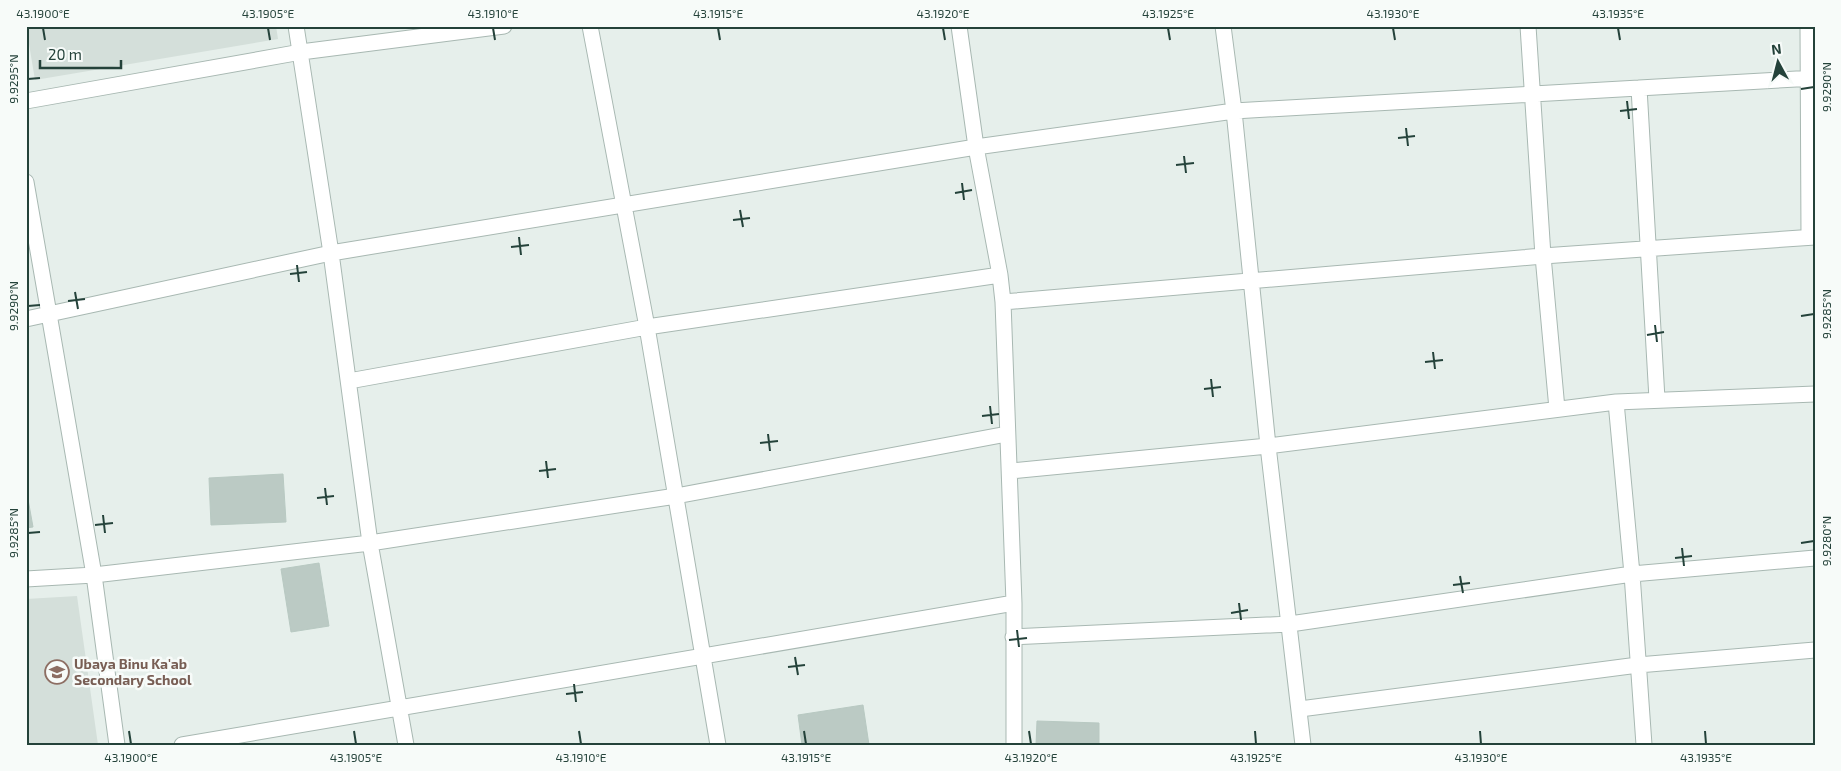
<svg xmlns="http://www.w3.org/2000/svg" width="1841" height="771" font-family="'Exo 2',sans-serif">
<rect width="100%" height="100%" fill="#e6efeb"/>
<path fill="#d4dfda" d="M 26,26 L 276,26 L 278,39 L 35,80 Z
M 77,596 L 98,745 L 26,745 L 26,599 Z"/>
<path fill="#bbcac4" stroke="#b8c9c2" d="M 283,474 L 286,522 L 211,525 L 209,478 Z
M 26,488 L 33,527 L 26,528 Z
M 319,563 L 329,626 L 291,632 L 281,569 Z
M 863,705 L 869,745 L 802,745 L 798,715 Z
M 1037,721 L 1099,723 L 1099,745 L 1036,745 Z"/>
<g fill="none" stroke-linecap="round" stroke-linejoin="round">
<g stroke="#a8b8b2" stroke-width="17">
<path id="minor" d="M 296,26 L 331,253 L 370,543 L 406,745
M 590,26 L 647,327 L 718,745
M 959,26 L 976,147 L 1000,275 L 1003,302 L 1014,603 L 1014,745
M 1223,26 L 1234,111 L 1268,446 L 1303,745
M 1528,26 L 1543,256 L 1557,409
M 1808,26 L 1809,237
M 1639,88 L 1657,399
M 26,101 L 301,52 L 504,26
M 26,182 L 49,314 L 331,253 L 976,147 L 1234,111 L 1815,78
M 1003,302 L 1543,256 L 1815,237
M 26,319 L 49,314 L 94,575 L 117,745
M 349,381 L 647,327 L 1000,275
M 1616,402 L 1632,574 L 1644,745
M 1011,471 L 1268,446 L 1616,402 L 1815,394
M 26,579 L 94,575 L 370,543 L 676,496 L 1007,434
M 1013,637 L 1290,624 L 1632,574 L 1815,558
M 1300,709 L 1638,665 L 1815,650
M 182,745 L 1014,603"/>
</g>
<use href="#minor" stroke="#fff" stroke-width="15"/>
</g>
<path fill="none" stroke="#24423a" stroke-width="2" d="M 43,28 L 45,40M 268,28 L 270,40M 493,28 L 495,40M 718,28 L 720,40M 943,28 L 945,40M 1168,28 L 1170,40M 1393,28 L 1395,40M 1618,28 L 1620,40M 28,79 L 40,78M 1801,89 L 1814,87M 1627,101 L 1629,119M 1620,111 L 1637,109M 1406,128 L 1408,146M 1398,138 L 1415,136M 1184,156 L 1186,173M 1176,165 L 1194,163M 962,183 L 964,200M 955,193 L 972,190M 740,210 L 743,227M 733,220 L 750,218M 519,237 L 521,255M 511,247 L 529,245M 297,265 L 299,282M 290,274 L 307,272M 75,292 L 78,309M 68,301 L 85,299M 28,306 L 40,305M 1801,316 L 1814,314M 1655,325 L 1657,342M 1647,335 L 1664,332M 1433,352 L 1435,369M 1425,362 L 1443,360M 1211,379 L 1213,397M 1204,389 L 1221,387M 990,406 L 992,424M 982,416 L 999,414M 768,434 L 770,451M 760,443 L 778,441M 546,461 L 548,478M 539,471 L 556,469M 325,488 L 327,505M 317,498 L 334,496M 103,515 L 105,533M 95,525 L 113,523M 28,533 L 40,532M 1801,543 L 1814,541M 1682,548 L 1684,566M 1675,558 L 1692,556M 1460,576 L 1463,593M 1453,585 L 1470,583M 1239,603 L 1241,620M 1231,613 L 1248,610M 1017,630 L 1019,647M 1009,640 L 1027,638M 795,657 L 798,675M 788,667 L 805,665M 574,684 L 576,702M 566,694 L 583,692M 129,731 L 131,744M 354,731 L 356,744M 579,731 L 581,744M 804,731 L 806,744M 1029,731 L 1031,744M 1255,731 L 1256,744M 1480,731 L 1481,744M 1705,731 L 1706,744"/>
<defs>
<g id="school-ring" transform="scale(1.25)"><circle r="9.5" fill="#f7fbf9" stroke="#8d6e63" stroke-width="1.5"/><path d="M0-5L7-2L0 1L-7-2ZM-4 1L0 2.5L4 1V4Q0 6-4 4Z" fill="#8d6e63"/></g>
</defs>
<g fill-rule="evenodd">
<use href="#school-ring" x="57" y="672"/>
</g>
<g text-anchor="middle" stroke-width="5" stroke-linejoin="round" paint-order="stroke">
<g font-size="14" font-weight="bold" fill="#785e54" stroke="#f7fbf9" text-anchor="start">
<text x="74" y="669">Ubaya Binu Ka'ab<tspan x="74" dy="16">Secondary School</tspan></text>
</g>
</g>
<rect width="1841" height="771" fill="none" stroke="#f7fbf9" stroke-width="55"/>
<g transform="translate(1778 62) rotate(353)" stroke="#f7fbf9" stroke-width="4" paint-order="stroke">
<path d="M0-4L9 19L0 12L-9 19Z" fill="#24423a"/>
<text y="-8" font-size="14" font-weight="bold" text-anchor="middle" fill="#24423a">N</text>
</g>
<path d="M40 60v8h81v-8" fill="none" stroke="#24423a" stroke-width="2.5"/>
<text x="48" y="60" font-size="15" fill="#24423a" stroke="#f7fbf9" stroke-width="4" paint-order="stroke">20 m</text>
<rect x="28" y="28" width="1786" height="716" fill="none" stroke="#24423a" stroke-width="2"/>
<g font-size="12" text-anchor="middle" fill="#24423a">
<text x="43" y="18">43.1900°E</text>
<text x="268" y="18">43.1905°E</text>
<text x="493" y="18">43.1910°E</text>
<text x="718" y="18">43.1915°E</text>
<text x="943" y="18">43.1920°E</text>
<text x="1168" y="18">43.1925°E</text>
<text x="1393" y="18">43.1930°E</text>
<text x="1618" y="18">43.1935°E</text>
<text transform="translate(14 79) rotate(-90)" y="4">9.9295°N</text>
<text transform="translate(1827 87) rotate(-90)" y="4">9.9290°N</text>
<text transform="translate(14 306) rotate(-90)" y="4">9.9290°N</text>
<text transform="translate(1827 314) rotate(-90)" y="4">9.9285°N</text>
<text transform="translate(14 533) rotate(-90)" y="4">9.9285°N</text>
<text transform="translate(1827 541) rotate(-90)" y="4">9.9280°N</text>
<text x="131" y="762">43.1900°E</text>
<text x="356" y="762">43.1905°E</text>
<text x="581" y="762">43.1910°E</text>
<text x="806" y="762">43.1915°E</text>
<text x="1031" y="762">43.1920°E</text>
<text x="1256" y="762">43.1925°E</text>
<text x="1481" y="762">43.1930°E</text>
<text x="1706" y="762">43.1935°E</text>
</g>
</svg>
